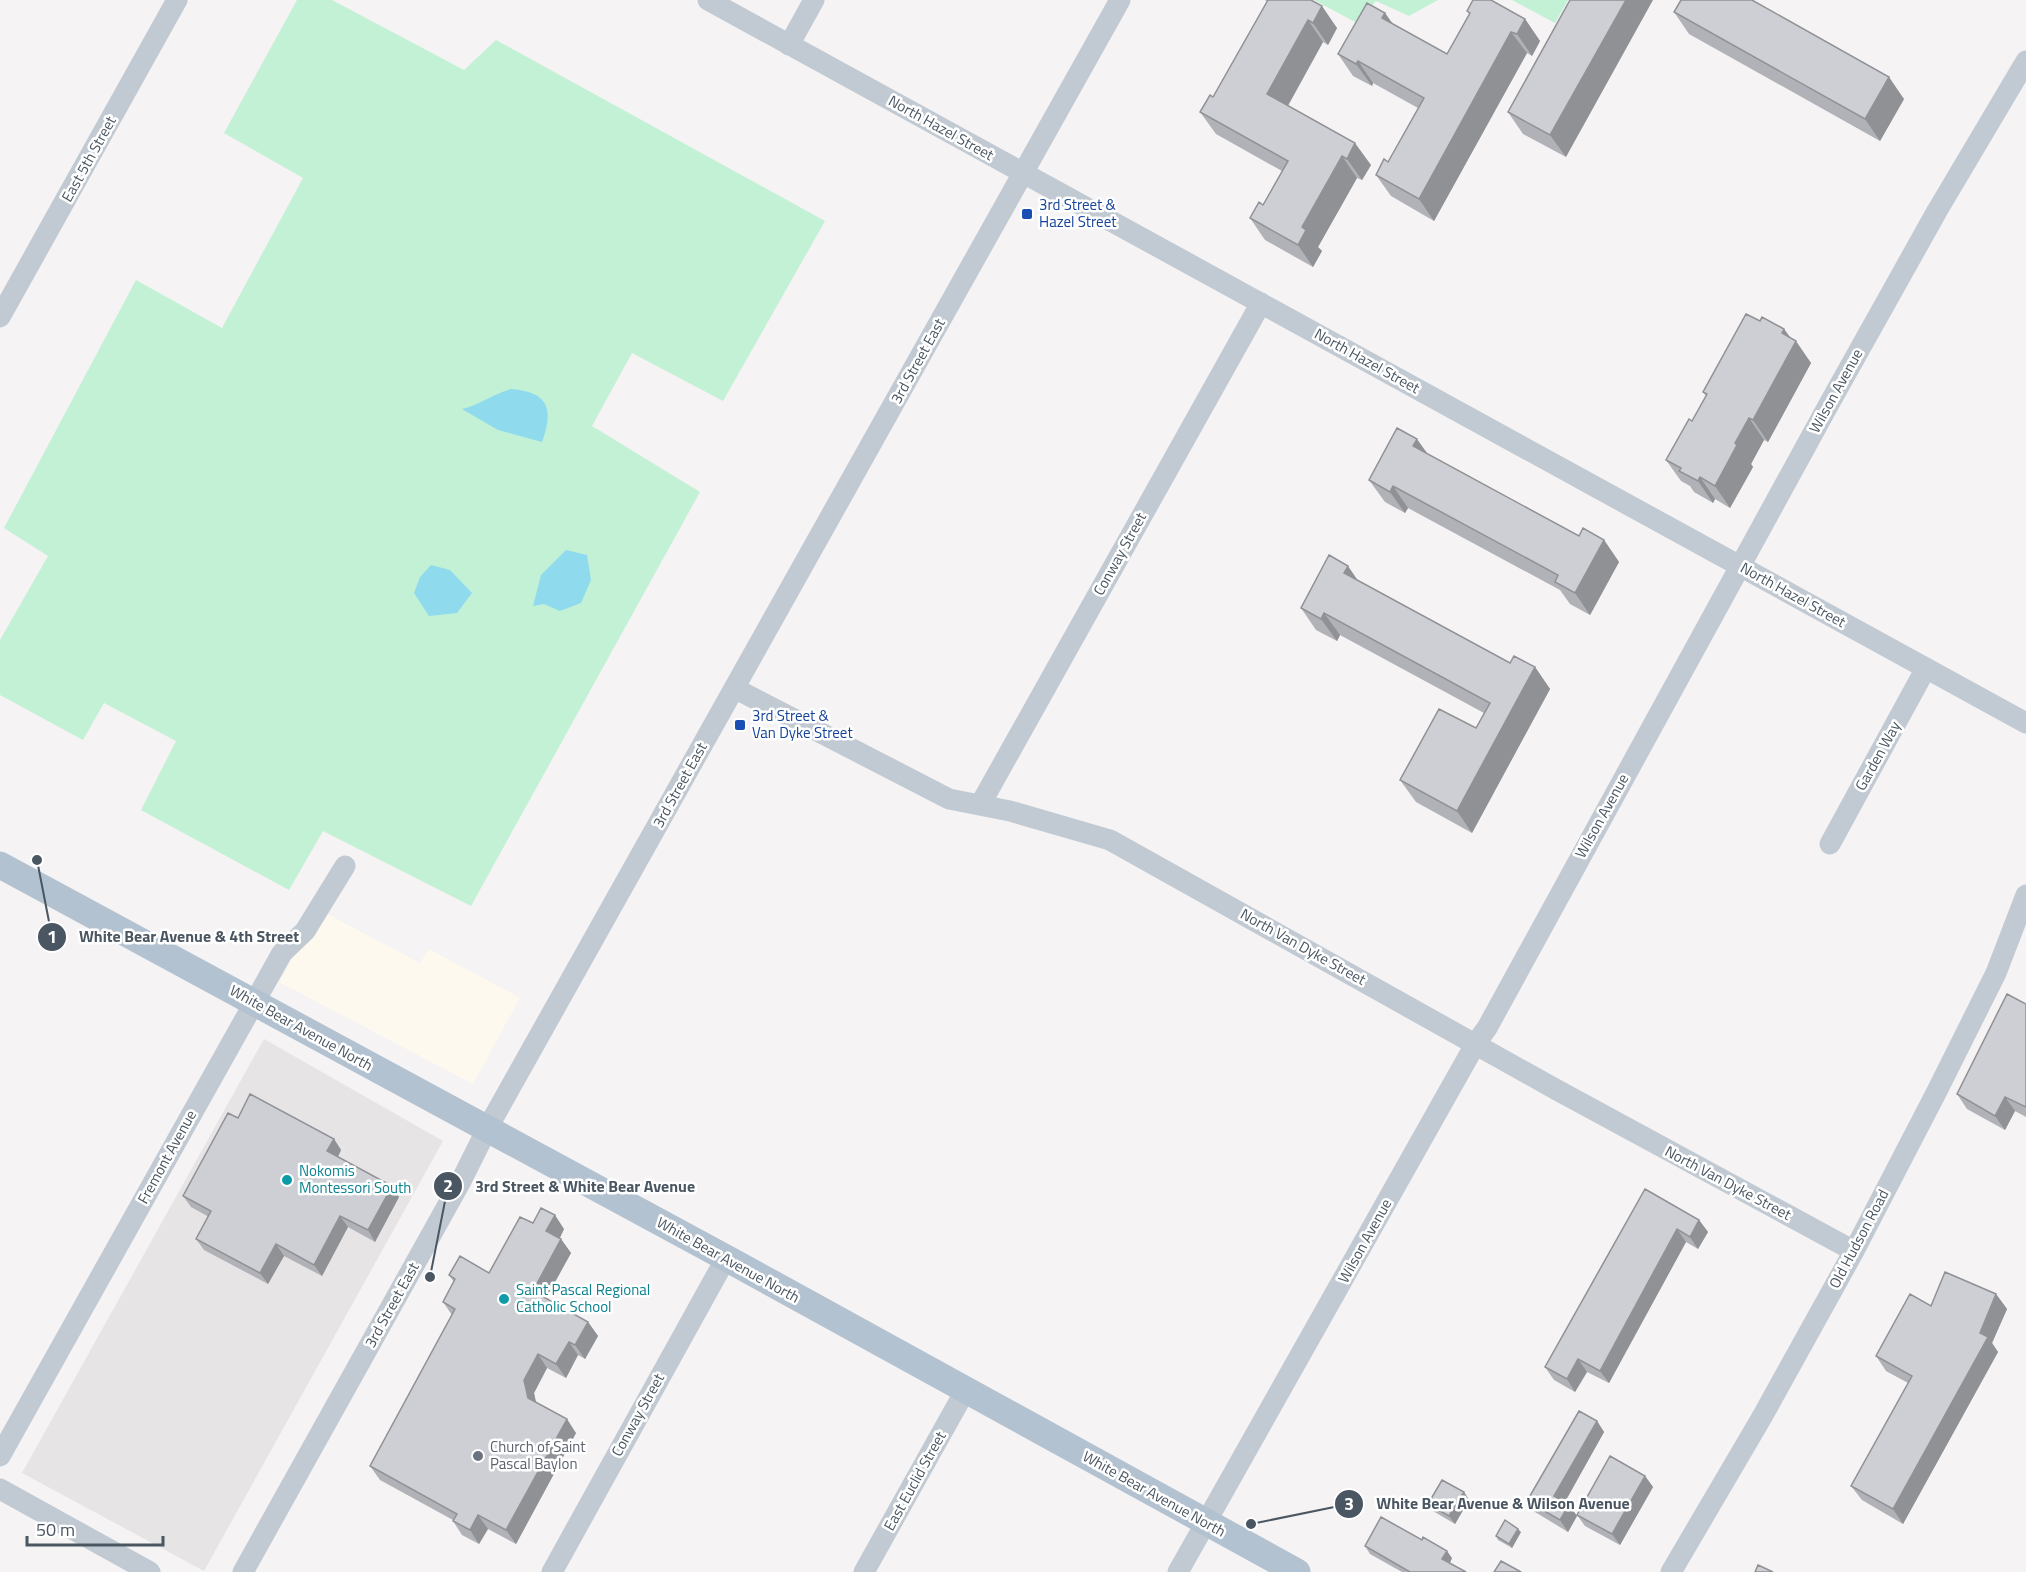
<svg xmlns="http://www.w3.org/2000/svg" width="2026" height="1572" font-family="'Titillium Web',sans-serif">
<rect width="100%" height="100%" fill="#f5f3f3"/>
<path fill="#fdf9ef" d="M 320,910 L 420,963 L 429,949 L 520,998 L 473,1084 L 279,982 Z"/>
<path fill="#e6e4e5" d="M 264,1039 L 443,1141 L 204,1571 L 22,1473 Z"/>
<path fill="#c3f1d5" d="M 297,0 L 332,0 L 464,70 L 496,40 L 825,221 L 723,401 L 632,353 L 592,426 L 700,492 L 471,906 L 323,831 L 289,890 L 141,810 L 176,741 L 104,703 L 83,740 L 0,695 L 0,640 L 48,556 L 4,528 L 136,280 L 222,328 L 303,178 L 224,133 Z
M 1314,0 L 1438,0 L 1409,16 L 1376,1 L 1357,23 Z
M 1512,0 L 1568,0 L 1555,23 Z"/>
<path fill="#90daee" d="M 511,389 C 549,392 554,409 542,442 L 498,430 L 462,409 C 480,405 493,394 511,389 Z
M 566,550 L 587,555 L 591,580 L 581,603 L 560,611 L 544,604 L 533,606 L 541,575 Z
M 431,565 L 450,570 L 472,593 L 457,613 L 429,616 L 414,593 L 420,577 Z"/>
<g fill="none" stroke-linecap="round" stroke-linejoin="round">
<path stroke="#c1cad2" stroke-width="21" d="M 708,0 L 2026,723
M 789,45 L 814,0
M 0,317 L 177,0
M 734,688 L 949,799 L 1010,811 L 1110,840 L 1557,1090 L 1854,1251
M 980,805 L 1261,303
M 1830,844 L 1926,668
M 0,1456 L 282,953 L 305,931 L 345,866
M 0,1489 L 150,1572
M 243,1572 L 460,1183 L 487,1129 L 1120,0
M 552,1572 L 726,1258
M 864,1572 L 965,1391
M 1178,1572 L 1476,1043 L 1487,1028 L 1829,404 L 1937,211 L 2026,61
M 1671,1572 L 1762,1417 L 1854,1251 L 1935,1095 L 1996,973 L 2026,895"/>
<path stroke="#b3c2d1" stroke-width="27" d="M 0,865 L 726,1258 L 1297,1572"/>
</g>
<path fill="#b0b2b7" d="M 1265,0 L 1311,0 L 1337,28 L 1328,45 L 1323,42 L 1288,106 L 1371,165 L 1362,180 L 1357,178 L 1318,247 L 1322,251 L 1313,267 L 1265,240 L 1250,218 L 1263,205 L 1282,171 L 1216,134 L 1200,112 L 1213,97 L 1267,2 Z
M 1570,0 L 1566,157 L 1523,134 L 1508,112 Z
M 1467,11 L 1525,19 L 1540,41 L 1532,56 L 1527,53 L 1434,221 L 1391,196 L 1376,175 L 1388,162 L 1418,108 L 1373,83 L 1372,86 L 1353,76 L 1338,54 L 1385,13 L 1393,24 L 1447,54 L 1469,14 Z
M 1674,12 L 1904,99 L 1880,141 L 1689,34 Z
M 1784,329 L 1811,363 L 1768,442 L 1764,440 L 1751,464 L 1753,467 L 1730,508 L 1715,499 L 1713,503 L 1694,492 L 1690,486 L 1681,481 L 1666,460 L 1692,421 L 1706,396 L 1703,392 Z
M 1427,454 L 1579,536 L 1604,540 L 1619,562 L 1590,615 L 1570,604 L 1560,590 L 1408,508 L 1405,513 L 1385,502 L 1369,480 Z
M 1358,580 L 1510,663 L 1535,667 L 1550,689 L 1472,833 L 1416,802 L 1400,780 L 1476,728 L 1484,713 L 1340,635 L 1337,641 L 1316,630 L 1301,608 Z
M 2026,1004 L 2026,1117 L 2015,1111 L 2005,1130 L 1967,1109 L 1957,1094 Z
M 238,1118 L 334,1139 L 341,1150 L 338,1157 L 399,1197 L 375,1242 L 348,1227 L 322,1276 L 284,1256 L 268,1284 L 204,1250 L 196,1239 L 209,1217 L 191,1207 L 183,1196 Z
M 1645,1189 L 1699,1220 L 1708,1232 L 1698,1249 L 1686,1242 L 1609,1383 L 1587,1372 L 1575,1392 L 1554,1380 L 1545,1367 Z
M 533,1223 L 564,1229 L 560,1238 L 571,1253 L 546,1299 L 588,1322 L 598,1336 L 585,1359 L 578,1355 L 566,1378 L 547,1368 L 534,1393 L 536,1402 L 576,1433 L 516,1544 L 488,1529 L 479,1544 L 462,1535 L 453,1521 L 453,1520 L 380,1480 L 370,1466 L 452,1315 L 443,1302 L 454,1282 L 449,1275 L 489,1273 Z
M 1996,1294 L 2007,1309 L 1992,1343 L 1998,1352 L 1903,1524 L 1862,1500 L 1851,1486 L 1908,1383 L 1886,1371 L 1876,1356 L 1931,1306 Z
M 1597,1421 L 1604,1432 L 1565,1502 L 1569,1505 L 1577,1516 L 1568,1532 L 1535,1512 L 1527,1501 Z
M 1645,1476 L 1653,1487 L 1620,1545 L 1585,1526 L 1577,1515 Z
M 1464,1492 L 1469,1500 L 1455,1524 L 1433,1511 L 1428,1504 Z
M 1521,1532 L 1512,1548 L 1498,1540 L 1496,1536 Z
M 1365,1546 L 1452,1558 L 1450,1563 L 1466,1572 L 1402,1572 L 1370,1554 Z"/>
<path fill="#909195" d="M 1626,0 L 1653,0 L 1566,157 L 1550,135 Z
M 1322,6 L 1337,28 L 1328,45 L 1313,23 Z
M 1385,13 L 1400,35 L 1382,18 Z
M 1525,19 L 1540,41 L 1532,56 L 1517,34 Z
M 1308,20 L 1323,42 L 1282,116 L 1267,94 Z
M 1511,32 L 1527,53 L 1434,221 L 1419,199 Z
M 1358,61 L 1373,83 L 1372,86 L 1356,64 Z
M 1889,77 L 1904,99 L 1880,141 L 1865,119 Z
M 1355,143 L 1371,165 L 1362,180 L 1347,159 Z
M 1342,156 L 1357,178 L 1318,247 L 1322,251 L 1313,267 L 1298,245 L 1302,227 Z
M 1784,329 L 1794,344 L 1796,341 L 1811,363 L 1768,442 L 1753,420 L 1782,333 Z
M 1749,418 L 1764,440 L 1751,464 L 1753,467 L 1730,508 L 1715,486 L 1735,443 Z
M 1417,439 L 1432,460 L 1413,446 Z
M 1700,477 L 1715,499 L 1713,503 L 1698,481 Z
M 1393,486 L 1408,508 L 1405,513 L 1390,492 Z
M 1604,540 L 1619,562 L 1590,615 L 1575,593 Z
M 1348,566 L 1363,588 L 1344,573 Z
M 1324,613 L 1340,635 L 1337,641 L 1321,619 Z
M 1535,667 L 1550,689 L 1472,833 L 1457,811 Z
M 2005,1097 L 2015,1111 L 2005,1130 L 1995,1116 Z
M 334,1139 L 341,1150 L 335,1162 L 327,1151 Z
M 392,1186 L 399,1197 L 375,1242 L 368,1230 Z
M 555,1215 L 564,1229 L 556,1245 L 546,1231 Z
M 340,1216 L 348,1227 L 322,1276 L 314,1265 Z
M 1699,1220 L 1708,1232 L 1698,1249 L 1690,1237 Z
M 1677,1229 L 1686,1242 L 1609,1383 L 1600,1371 Z
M 561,1239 L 571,1253 L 542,1305 L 533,1291 Z
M 276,1244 L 284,1256 L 268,1284 L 260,1273 Z
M 1996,1294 L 2007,1309 L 1992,1343 L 1998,1352 L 1903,1524 L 1893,1509 L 1980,1333 Z
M 588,1322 L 598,1336 L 585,1359 L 575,1345 Z
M 569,1342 L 578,1355 L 566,1378 L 556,1364 Z
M 538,1354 L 547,1368 L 534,1393 L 538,1412 L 528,1398 L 524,1380 Z
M 1578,1359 L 1587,1372 L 1575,1392 L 1567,1379 Z
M 567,1419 L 576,1433 L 516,1544 L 506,1530 Z
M 1597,1421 L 1604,1432 L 1562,1507 L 1554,1496 Z
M 1645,1476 L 1653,1487 L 1620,1545 L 1612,1534 Z
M 1464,1492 L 1469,1500 L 1455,1524 L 1449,1516 Z
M 1569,1505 L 1577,1516 L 1568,1532 L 1560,1520 Z
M 478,1515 L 488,1529 L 479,1544 L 470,1530 Z
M 1518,1529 L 1521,1532 L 1512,1548 L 1509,1544 Z
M 1447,1551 L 1452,1558 L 1448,1567 L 1442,1559 Z"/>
<path fill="#cdcfd5" stroke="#909195" stroke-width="1.5" d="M 1268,0 L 1311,0 L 1322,6 L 1313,23 L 1308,20 L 1267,94 L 1355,143 L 1347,159 L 1342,156 L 1302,227 L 1306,230 L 1298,245 L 1250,218 L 1259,202 L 1263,205 L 1288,161 L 1200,112 L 1210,95 L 1213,97 Z
M 1473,0 L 1491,0 L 1525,19 L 1517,34 L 1511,32 L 1419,199 L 1376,175 L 1384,159 L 1388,162 L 1424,98 L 1358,61 L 1356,64 L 1338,54 L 1367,3 L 1385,13 L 1382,18 L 1447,54 L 1470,13 L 1467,11 Z
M 1570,0 L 1626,0 L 1550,135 L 1508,112 Z
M 1681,0 L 1752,0 L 1889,77 L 1865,119 L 1674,12 Z
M 1746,314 L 1760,321 L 1762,317 L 1784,329 L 1782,333 L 1796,341 L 1753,420 L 1749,418 L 1735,443 L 1737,445 L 1715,486 L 1700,477 L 1698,481 L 1679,471 L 1681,468 L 1666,460 L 1689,419 L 1692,421 L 1707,394 L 1703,392 Z
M 1397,428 L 1417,439 L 1413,446 L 1579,536 L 1583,528 L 1604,540 L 1575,593 L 1555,582 L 1558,575 L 1393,486 L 1390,492 L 1369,480 Z
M 1329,555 L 1348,566 L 1344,573 L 1510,663 L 1514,656 L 1535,667 L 1457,811 L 1400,780 L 1439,709 L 1476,728 L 1490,703 L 1324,613 L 1321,619 L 1301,608 Z
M 2007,994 L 2026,1004 L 2026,1107 L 2005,1097 L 1995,1116 L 1957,1094 Z
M 250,1094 L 334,1139 L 327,1151 L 392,1186 L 368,1230 L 340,1216 L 314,1265 L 276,1244 L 260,1273 L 196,1239 L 211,1211 L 183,1196 L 228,1113 L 238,1118 Z
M 1645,1189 L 1699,1220 L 1690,1237 L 1677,1229 L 1600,1371 L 1578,1359 L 1567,1379 L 1545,1367 Z
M 541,1208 L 555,1215 L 546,1231 L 561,1239 L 533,1291 L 588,1322 L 575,1345 L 569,1342 L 556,1364 L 538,1354 L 524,1380 L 528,1398 L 567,1419 L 506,1530 L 478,1515 L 470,1530 L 453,1521 L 457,1514 L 370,1466 L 455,1309 L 443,1302 L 455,1279 L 449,1275 L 460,1256 L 489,1273 L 520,1217 L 533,1223 Z
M 1945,1272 L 1996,1294 L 1980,1333 L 1988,1337 L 1893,1509 L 1851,1486 L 1912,1376 L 1876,1356 L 1910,1294 L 1931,1306 Z
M 1579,1411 L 1597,1421 L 1554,1496 L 1569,1505 L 1560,1520 L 1527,1501 Z
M 1610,1456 L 1645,1476 L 1612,1534 L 1577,1515 Z
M 1442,1480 L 1464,1492 L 1449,1516 L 1428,1504 Z
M 1381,1517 L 1422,1540 L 1423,1537 L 1447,1551 L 1442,1559 L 1466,1572 L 1410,1572 L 1365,1546 Z
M 1505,1520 L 1518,1529 L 1509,1544 L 1496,1536 Z
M 1501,1561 L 1521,1572 L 1494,1572 Z
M 1758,1565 L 1773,1572 L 1755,1572 Z"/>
<g fill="#1a4fb4" stroke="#fff" stroke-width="2">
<rect x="1021" y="208" width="12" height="12" rx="3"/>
<rect x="734" y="719" width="12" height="12" rx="3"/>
</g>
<g fill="#0f9aa8" stroke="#fff" stroke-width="2">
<circle cx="287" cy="1180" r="6"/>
<circle cx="504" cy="1299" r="6"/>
</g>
<circle fill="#6b7280" stroke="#fff" stroke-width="2" cx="478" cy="1456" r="6"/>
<g text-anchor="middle" stroke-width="5" stroke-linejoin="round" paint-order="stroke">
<g font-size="15" fill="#4a5661" stroke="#fff">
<text transform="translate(941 128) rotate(29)" y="5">North Hazel Street</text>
<text transform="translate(89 159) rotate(-61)" y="5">East 5th Street</text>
<text transform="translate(918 361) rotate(-61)" y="5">3rd Street East</text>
<text transform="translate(1367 361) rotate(29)" y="5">North Hazel Street</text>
<text transform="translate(1836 391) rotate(-61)" y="5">Wilson Avenue</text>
<text transform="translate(1120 554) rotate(-61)" y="5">Conway Street</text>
<text transform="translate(1793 595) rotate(29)" y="5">North Hazel Street</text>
<text transform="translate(1878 756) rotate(-61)" y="5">Garden Way</text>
<text transform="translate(680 785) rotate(-61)" y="5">3rd Street East</text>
<text transform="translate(1602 816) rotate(-61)" y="5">Wilson Avenue</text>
<text transform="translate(1303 947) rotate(29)" y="5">North Van Dyke Street</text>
<text transform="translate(301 1028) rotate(29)" y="5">White Bear Avenue North</text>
<text transform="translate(167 1157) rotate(-61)" y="5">Fremont Avenue</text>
<text transform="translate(1728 1183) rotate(28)" y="5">North Van Dyke Street</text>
<text transform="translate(1859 1239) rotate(-62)" y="5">Old Hudson Road</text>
<text transform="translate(1365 1241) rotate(-61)" y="5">Wilson Avenue</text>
<text transform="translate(728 1260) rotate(29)" y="5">White Bear Avenue North</text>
<text transform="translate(392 1305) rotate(-61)" y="5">3rd Street East</text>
<text transform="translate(638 1415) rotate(-61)" y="5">Conway Street</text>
<text transform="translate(915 1481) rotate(-61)" y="5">East Euclid Street</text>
<text transform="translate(1154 1494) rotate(29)" y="5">White Bear Avenue North</text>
</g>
<g font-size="15" fill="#164399" stroke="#fff" text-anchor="start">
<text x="1039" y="210">3rd Street &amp;<tspan x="1039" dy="17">Hazel Street</tspan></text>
<text x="752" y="721">3rd Street &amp;<tspan x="752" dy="17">Van Dyke Street</tspan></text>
</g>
<g font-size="15" fill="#0d838f" stroke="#fff" text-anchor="start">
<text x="299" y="1176">Nokomis<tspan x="299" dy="17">Montessori South</tspan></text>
<text x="516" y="1295">Saint Pascal Regional<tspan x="516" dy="17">Catholic School</tspan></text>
</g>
<g font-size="15" fill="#5b616d" stroke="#fff" text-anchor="start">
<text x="490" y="1452">Church of Saint<tspan x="490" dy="17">Pascal Baylon</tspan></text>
</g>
</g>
<path fill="none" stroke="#4a5661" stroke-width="2" d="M37 860L52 937M430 1277L448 1186M1251 1524L1349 1504"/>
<g fill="#4a5661" stroke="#fff" stroke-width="2">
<circle cx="37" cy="860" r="6"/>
<circle cx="430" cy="1277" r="6"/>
<circle cx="1251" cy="1524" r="6"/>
<circle cx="52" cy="937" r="15"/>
<circle cx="448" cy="1186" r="15"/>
<circle cx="1349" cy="1504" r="15"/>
</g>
<g font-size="18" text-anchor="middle" font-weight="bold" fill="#fff">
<text x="52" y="943">1</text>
<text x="448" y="1192">2</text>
<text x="1349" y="1510">3</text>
</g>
<g font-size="16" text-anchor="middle" font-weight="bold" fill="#4a5661" stroke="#fff" stroke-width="5" stroke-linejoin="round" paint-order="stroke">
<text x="189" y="942">White Bear Avenue &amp; 4th Street</text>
<text x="585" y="1192">3rd Street &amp; White Bear Avenue</text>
<text x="1503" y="1509">White Bear Avenue &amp; Wilson Avenue</text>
</g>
<path d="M27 1536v9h136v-9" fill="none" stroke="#4a5661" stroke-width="3"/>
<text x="36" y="1536" font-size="18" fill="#4a5661" stroke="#ffffff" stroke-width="4.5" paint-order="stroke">50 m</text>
</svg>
